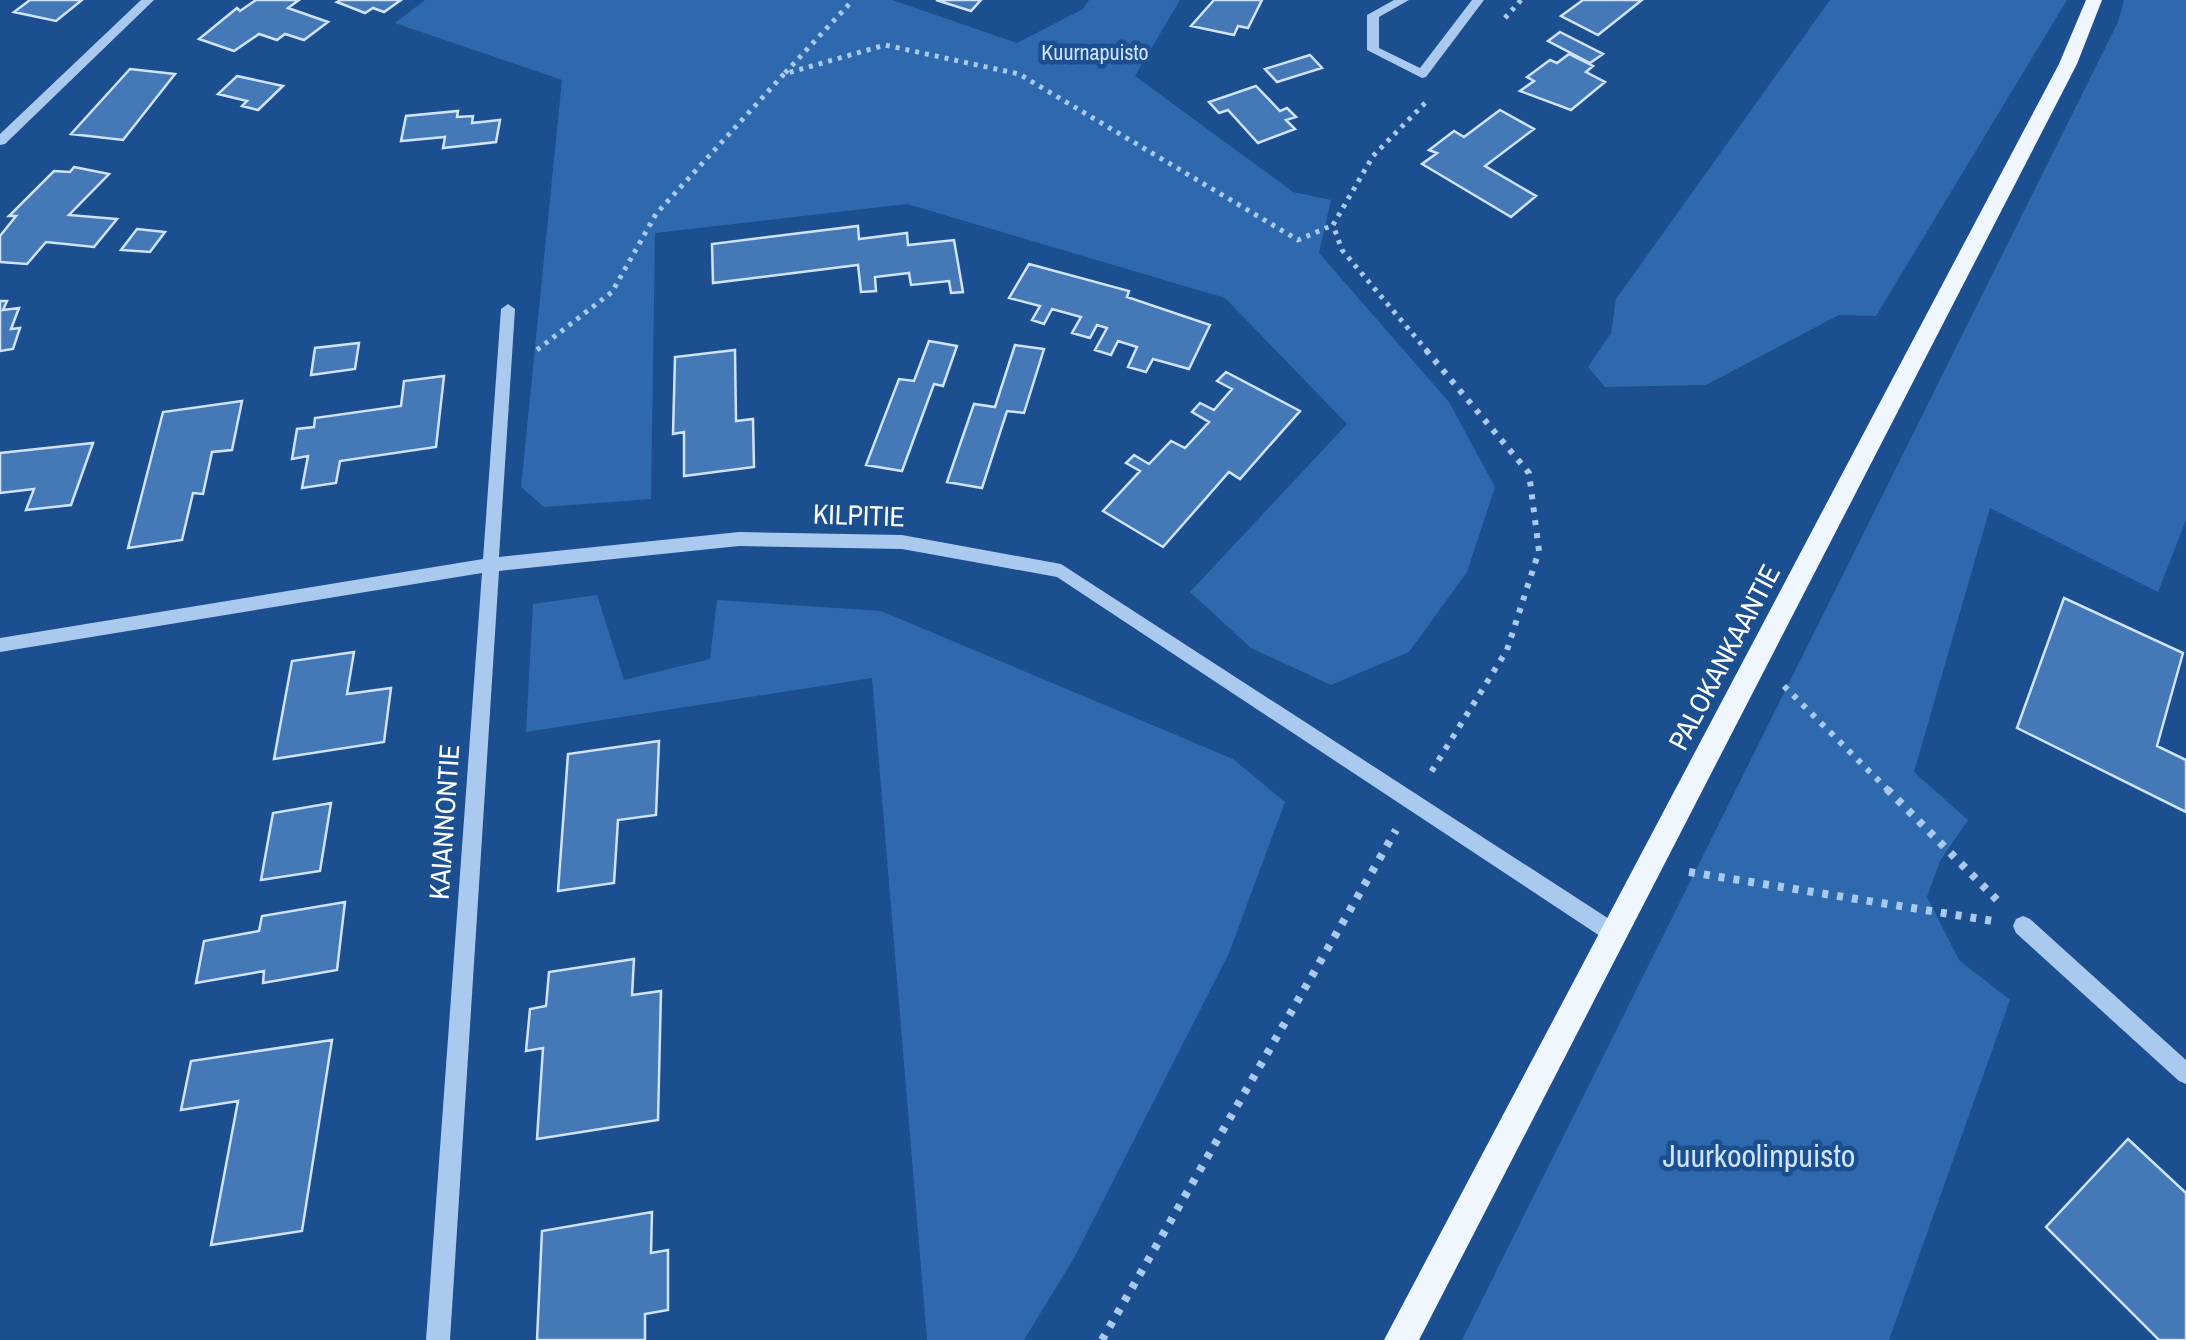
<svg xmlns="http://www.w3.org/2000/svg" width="2186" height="1340" font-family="'Archivo Narrow',sans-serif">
<rect width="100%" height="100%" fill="#1b4f8f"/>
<path fill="#2e69ad" d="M 425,0 L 892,0 L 1017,43 L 1083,9 L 1089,0 L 1180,0 L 1135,76 L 1293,192 L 1331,200 L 1319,253 L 1449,402 L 1495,487 L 1467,572 L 1409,652 L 1331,685 L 1251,648 L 1190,592 L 1347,424 L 1225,298 L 907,204 L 655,233 L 651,499 L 544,507 L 521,487 L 562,80 L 395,23 Z
M 1830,0 L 2067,0 L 1876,316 L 1839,315 L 1706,385 L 1605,387 L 1588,367 L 1611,333 L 1616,299 Z
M 2124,0 L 2186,0 L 2186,520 L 2158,592 L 1990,508 L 1914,772 L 1968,820 L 1940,861 L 1927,897 L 1959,960 L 2010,1000 L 1889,1340 L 1462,1340 L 2118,22 Z
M 597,595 L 624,680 L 710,659 L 717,600 L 881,611 L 1233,759 L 1285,802 L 1229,953 L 1074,1258 L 1024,1340 L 927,1340 L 872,678 L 526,732 L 533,604 Z"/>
<path fill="#4478b7" stroke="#cfe3fa" stroke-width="2.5" d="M 30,0 L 82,0 L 56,21 L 14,12 Z
M 256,0 L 299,0 L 288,8 L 328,22 L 304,40 L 285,34 L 277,40 L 259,34 L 234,51 L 199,39 L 237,8 L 240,11 Z
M 341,0 L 401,0 L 384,12 L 373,8 L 365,13 L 337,2 Z
M 936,0 L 981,0 L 971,11 Z
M 1214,0 L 1262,0 L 1248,28 L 1238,26 L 1234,35 L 1191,26 Z
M 1583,0 L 1642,0 L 1598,35 L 1561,16 Z
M 1560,32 L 1603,54 L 1590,63 L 1548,41 Z
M 1569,54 L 1593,66 L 1586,72 L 1605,82 L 1571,110 L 1520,91 L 1534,81 L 1527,77 L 1550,60 L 1557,63 Z
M 1310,55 L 1322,68 L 1277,82 L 1265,69 Z
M 130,69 L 175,74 L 123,140 L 71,134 Z
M 237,76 L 283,86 L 258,110 L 242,106 L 247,101 L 218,94 Z
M 1256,86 L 1280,111 L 1287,108 L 1296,117 L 1286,120 L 1295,129 L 1258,143 L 1228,110 L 1219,113 L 1209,102 Z
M 1500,110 L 1534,129 L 1485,166 L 1536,196 L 1511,217 L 1422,164 L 1437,153 L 1429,150 L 1454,131 L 1464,137 Z
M 458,111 L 457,117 L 473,116 L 472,123 L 500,120 L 496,142 L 443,148 L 445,137 L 401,141 L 406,116 Z
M 74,167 L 109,174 L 69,215 L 117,219 L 94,247 L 46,242 L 27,264 L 0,262 L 0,236 L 16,216 L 9,216 L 54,171 L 70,172 Z
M 858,226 L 859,239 L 907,233 L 908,245 L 954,240 L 963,292 L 951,293 L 949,281 L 911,285 L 909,273 L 875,277 L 876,291 L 861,292 L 858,265 L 713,283 L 712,244 Z
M 137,229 L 165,232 L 150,252 L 121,250 Z
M 1029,264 L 1129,291 L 1127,297 L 1210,325 L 1189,369 L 1153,359 L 1146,372 L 1128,367 L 1137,347 L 1118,341 L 1111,355 L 1095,350 L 1107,328 L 1097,325 L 1090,338 L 1072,333 L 1081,317 L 1052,309 L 1044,324 L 1032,320 L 1040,306 L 1009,298 Z
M 0,301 L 7,301 L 3,310 L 19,308 L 11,329 L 20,328 L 13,349 L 0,351 Z
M 929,341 L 957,346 L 943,386 L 934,384 L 902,471 L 866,465 L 899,379 L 914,381 Z
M 359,343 L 355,369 L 311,375 L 315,348 Z
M 1015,345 L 1044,349 L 1024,413 L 1007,411 L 982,488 L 947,482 L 974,404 L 995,407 Z
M 735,350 L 736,421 L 753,419 L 754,467 L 684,476 L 684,432 L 673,434 L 675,357 Z
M 1226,372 L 1300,411 L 1240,479 L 1229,472 L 1163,547 L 1103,511 L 1140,471 L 1126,463 L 1134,455 L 1149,464 L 1171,441 L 1185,448 L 1209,422 L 1192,412 L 1200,403 L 1214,410 L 1232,389 L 1217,381 Z
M 444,376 L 436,447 L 340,461 L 336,483 L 302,488 L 308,456 L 292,459 L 297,429 L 314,427 L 315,418 L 401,406 L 404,381 Z
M 242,401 L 232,450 L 212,452 L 203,494 L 193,493 L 182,540 L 128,548 L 163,412 Z
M 93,443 L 71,505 L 26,510 L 34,489 L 0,493 L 0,453 Z
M 2064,598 L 2183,653 L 2157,746 L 2186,760 L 2186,812 L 2017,728 Z
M 354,652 L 347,694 L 391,688 L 384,742 L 274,759 L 292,661 Z
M 659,741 L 656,815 L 618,820 L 614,883 L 558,891 L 568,754 Z
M 331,803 L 320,871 L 261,880 L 273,813 Z
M 345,902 L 337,970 L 263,983 L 264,971 L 196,983 L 204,941 L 259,931 L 262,916 Z
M 634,959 L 632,995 L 661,991 L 658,1120 L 537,1139 L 543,1048 L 526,1051 L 530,1009 L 546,1006 L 549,972 Z
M 332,1040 L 302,1231 L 211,1245 L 238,1101 L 181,1110 L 191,1061 Z
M 2128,1139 L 2186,1193 L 2186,1340 L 2159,1340 L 2046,1227 Z
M 652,1212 L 651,1253 L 668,1250 L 668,1310 L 645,1314 L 645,1340 L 537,1340 L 542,1231 Z"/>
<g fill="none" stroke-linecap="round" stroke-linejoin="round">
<path stroke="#a9c9ee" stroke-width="5" stroke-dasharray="4 6" stroke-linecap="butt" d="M 1505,18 L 1521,0
M 785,73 L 853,0
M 537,350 L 612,292 L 656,214 L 784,74 L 885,45 L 1019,74 L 1298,240 L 1333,225
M 1428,352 L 1342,250 L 1333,225 L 1373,156 L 1428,100"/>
<path stroke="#a9c9ee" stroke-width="6" stroke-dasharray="5 8" stroke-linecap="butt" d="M 1426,350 L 1529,473 L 1539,551 L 1507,650 L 1428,777
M 1784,686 L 1889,791"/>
<path stroke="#a9c9ee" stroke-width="8" stroke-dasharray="6 9" stroke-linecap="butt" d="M 1887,789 L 2001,904
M 1689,872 L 1993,921
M 1102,1340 L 1396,830"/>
<path fill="#a9c9ee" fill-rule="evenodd" d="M 141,0 L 154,0 L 5,144 L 0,145 L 0,134 Z
M 1394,0 L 1409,0 L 1379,17 L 1379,48 L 1420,68 L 1472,0 L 1484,0 L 1426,77 L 1422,78 L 1367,50 L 1367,15 Z
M 508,304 L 515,309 L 499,557 L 739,532 L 902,535 L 1061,564 L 1620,926 L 1623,933 L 1620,940 L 1613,943 L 1606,940 L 1057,577 L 902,549 L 739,546 L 499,571 L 450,1340 L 426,1340 L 482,573 L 0,652 L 0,638 L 483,559 L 501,309 Z
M 2023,916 L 2030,919 L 2186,1060 L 2186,1084 L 2179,1081 L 2016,933 L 2013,926 L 2016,919 Z"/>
<path fill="#f0f6ff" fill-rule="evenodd" d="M 2086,0 L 2102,0 L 2077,64 L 1419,1340 L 1384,1340 L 2059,64 Z"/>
</g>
<g text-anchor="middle" stroke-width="9" stroke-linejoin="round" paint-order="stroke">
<g font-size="22" fill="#cfe3fa" stroke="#1b4f8f">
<text x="1095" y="60">Kuurnapuisto</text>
</g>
<g font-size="28" fill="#fff" stroke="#1b4f8f">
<text transform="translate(859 515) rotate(2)" y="10">KILPITIE</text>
<text transform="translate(1724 657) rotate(-62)" y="10">PALOKANKAANTIE</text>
<text transform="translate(444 822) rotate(-86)" y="10">KAIANNONTIE</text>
</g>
<g font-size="32" fill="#cfe3fa" stroke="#1b4f8f">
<text x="1759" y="1167">Juurkoolinpuisto</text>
</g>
</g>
</svg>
